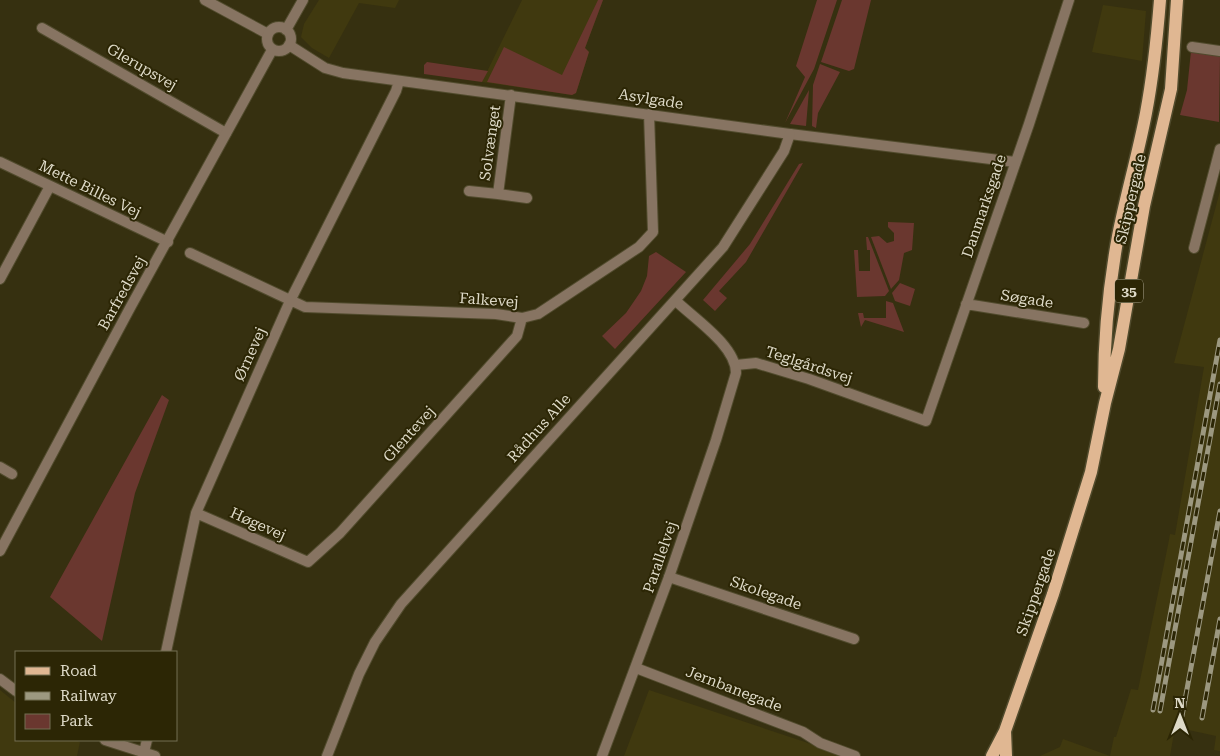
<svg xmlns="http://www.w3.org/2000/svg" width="1220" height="756" font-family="'Roboto Serif',serif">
<rect width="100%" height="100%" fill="#363010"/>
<path fill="#40390f" d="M 319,0 L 399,0 L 395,8 L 359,3 L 329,58 L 312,48 L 301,37 L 304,24 Z
M 522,0 L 603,0 L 585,48 L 589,52 L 576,93 L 572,95 L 482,82 Z
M 1103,5 L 1146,11 L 1142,61 L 1092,52 Z
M 1220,191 L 1220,751 L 1214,750 L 1216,736 L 1175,727 L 1170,756 L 1110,756 L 1114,737 L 1116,737 L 1131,689 L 1138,690 L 1168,545 L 1170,534 L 1175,535 L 1204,367 L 1174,363 Z
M 0,690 L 16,703 L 16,740 L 75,740 L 80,742 L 77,756 L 0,756 Z
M 649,690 L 805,742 L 842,756 L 624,756 Z
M 1063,739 L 1110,756 L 1040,756 L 1060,747 Z"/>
<path fill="#6a372f" d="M 598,0 L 603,0 L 585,48 L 589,52 L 576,93 L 572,95 L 487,82 L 504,47 L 562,75 Z
M 817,0 L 837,0 L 814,69 L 785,123 L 805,77 L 796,66 Z
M 842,0 L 871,0 L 854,69 L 849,71 L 821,62 Z
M 1191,51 L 1220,56 L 1219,122 L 1180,115 L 1187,90 Z
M 427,62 L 488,71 L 482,82 L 424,74 L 424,65 Z
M 820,64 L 840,72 L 818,113 L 816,128 L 812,126 L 813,85 Z
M 809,90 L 806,126 L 790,124 Z
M 803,163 L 746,262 L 719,291 L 727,298 L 715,311 L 703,300 L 750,244 L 799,164 Z
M 888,222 L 914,223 L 912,250 L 904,253 L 899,280 L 891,289 L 871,237 L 879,236 L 887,243 L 894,241 L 894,233 L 888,227 Z
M 866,237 L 868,237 L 889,291 L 885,296 L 857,297 L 854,250 L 858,250 L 859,271 L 870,271 L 870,250 L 867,250 Z
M 656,252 L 686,272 L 615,349 L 602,336 L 626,313 L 641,291 L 647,276 L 649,256 Z
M 900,283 L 915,289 L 910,306 L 895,301 L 892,293 Z
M 886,301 L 893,303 L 904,332 L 865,320 L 861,327 L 858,313 L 863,313 L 864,318 L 886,318 Z
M 162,395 L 169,400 L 135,493 L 102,641 L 50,597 Z"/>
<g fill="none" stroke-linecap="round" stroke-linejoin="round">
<g stroke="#514b2d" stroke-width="12">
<path id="minor" d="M 205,0 L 268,34
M 42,28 L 226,133
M 289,45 L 325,68 L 343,73 L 790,134 L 1015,162
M 1192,47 L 1220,51
M 0,162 L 168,242
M 469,191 L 498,194 L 511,95
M 498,194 L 527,198
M 1194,248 L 1220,149
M 190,253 L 305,307 L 496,314 L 522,318 L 538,314 L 639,247 L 653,232 L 649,114
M 0,279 L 50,186
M 966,304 L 1084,323
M 736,365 L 756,363 L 809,379 L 926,421 L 1029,124 L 1069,0
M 0,467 L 12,474
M 196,513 L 308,562 L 340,533 L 517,336 L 522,318
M 669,577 L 854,639
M 166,652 L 196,513 L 290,301 L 396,91 L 399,81
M 636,668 L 803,732 L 820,743 L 855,756
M 0,679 L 16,691
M 105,740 L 155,756
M 143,756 L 147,740"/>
</g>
<g stroke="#514b2d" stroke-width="12">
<path id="tertiary" d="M267 39a12 12 0 1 1 24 0a12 12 0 1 1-24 0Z
M 286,30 L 303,0
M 0,551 L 130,308 L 272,50
M 327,756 L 359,674 L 375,642 L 401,604 L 723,247 L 784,151 L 790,134
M 602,756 L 669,577 L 716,440 L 736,373 C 736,346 695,319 676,301"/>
</g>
<g stroke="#514b2d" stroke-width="15">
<path id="primary" d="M 1104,387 C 1104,336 1109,286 1118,236 C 1126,195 1138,155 1146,113 C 1153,76 1157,38 1160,0
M 1005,731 L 1006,756
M 992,756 L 1005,731 L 1053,594 L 1091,472 L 1105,403 L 1119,349 L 1144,206 L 1171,89 L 1177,0"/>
</g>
<use href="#minor" stroke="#877462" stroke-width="10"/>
<use href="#tertiary" stroke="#877462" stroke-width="10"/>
<use href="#primary" stroke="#e0b792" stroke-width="12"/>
<g stroke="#9c9880" stroke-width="5">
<path id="rail" d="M 1153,710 L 1220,340
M 1160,711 L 1220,384
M 1182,716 L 1220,511
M 1202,718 L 1220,619"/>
</g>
<use href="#rail" stroke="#2c2605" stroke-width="3" stroke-dasharray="9" stroke-linecap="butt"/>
</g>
<g text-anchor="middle" stroke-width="4" stroke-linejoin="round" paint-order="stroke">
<rect fill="#2c2605" stroke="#a9a48e" stroke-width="1" x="1115" y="279.5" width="28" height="23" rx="4"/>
<g font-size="14" font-weight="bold" fill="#dedac8">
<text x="1129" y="296">35</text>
</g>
<g font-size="15" fill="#dedac8" stroke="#2c2605">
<text transform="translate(142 67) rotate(30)" y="5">Glerupsvej</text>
<text transform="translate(651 99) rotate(9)" y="5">Asylgade</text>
<text transform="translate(490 143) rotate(-82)" y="5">Solvænget</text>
<text transform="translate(90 189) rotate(26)" y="5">Mette Billes Vej</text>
<text transform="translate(1131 199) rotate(-77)" y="5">Skippergade</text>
<text transform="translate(984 206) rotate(-71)" y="5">Danmarksgade</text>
<text transform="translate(122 293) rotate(-61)" y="5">Barfredsvej</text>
<text transform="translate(1027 299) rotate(9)" y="5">Søgade</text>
<text transform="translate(489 300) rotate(4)" y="5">Falkevej</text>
<text transform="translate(250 354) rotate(-66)" y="5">Ørnevej</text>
<text transform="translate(809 365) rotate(18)" y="5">Teglgårdsvej</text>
<text transform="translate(539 428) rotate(-48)" y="5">Rådhus Alle</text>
<text transform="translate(409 434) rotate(-48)" y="5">Glentevej</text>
<text transform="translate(258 524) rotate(24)" y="5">Høgevej</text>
<text transform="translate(660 557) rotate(-71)" y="5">Parallelvej</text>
<text transform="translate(1036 592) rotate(-71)" y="5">Skippergade</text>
<text transform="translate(766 593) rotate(19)" y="5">Skolegade</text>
<text transform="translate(734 689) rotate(21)" y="5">Jernbanegade</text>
</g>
</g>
<rect x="15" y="651" width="162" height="90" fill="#2c2605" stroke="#736e53"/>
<rect x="25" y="667" width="25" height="8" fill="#e0b792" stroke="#736e53"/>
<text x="60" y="676" font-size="15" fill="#dedac8">Road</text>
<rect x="25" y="692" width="25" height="8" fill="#9c9880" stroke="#736e53"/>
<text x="60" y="701" font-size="15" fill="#dedac8">Railway</text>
<rect x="25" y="714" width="25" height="15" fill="#6a372f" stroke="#736e53"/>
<text x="60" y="726" font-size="15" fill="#dedac8">Park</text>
<g transform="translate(1180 716)" stroke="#2c2605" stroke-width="4" paint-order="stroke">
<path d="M0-4L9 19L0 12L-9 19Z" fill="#dedac8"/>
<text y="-8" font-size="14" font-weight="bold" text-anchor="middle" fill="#dedac8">N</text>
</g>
</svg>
